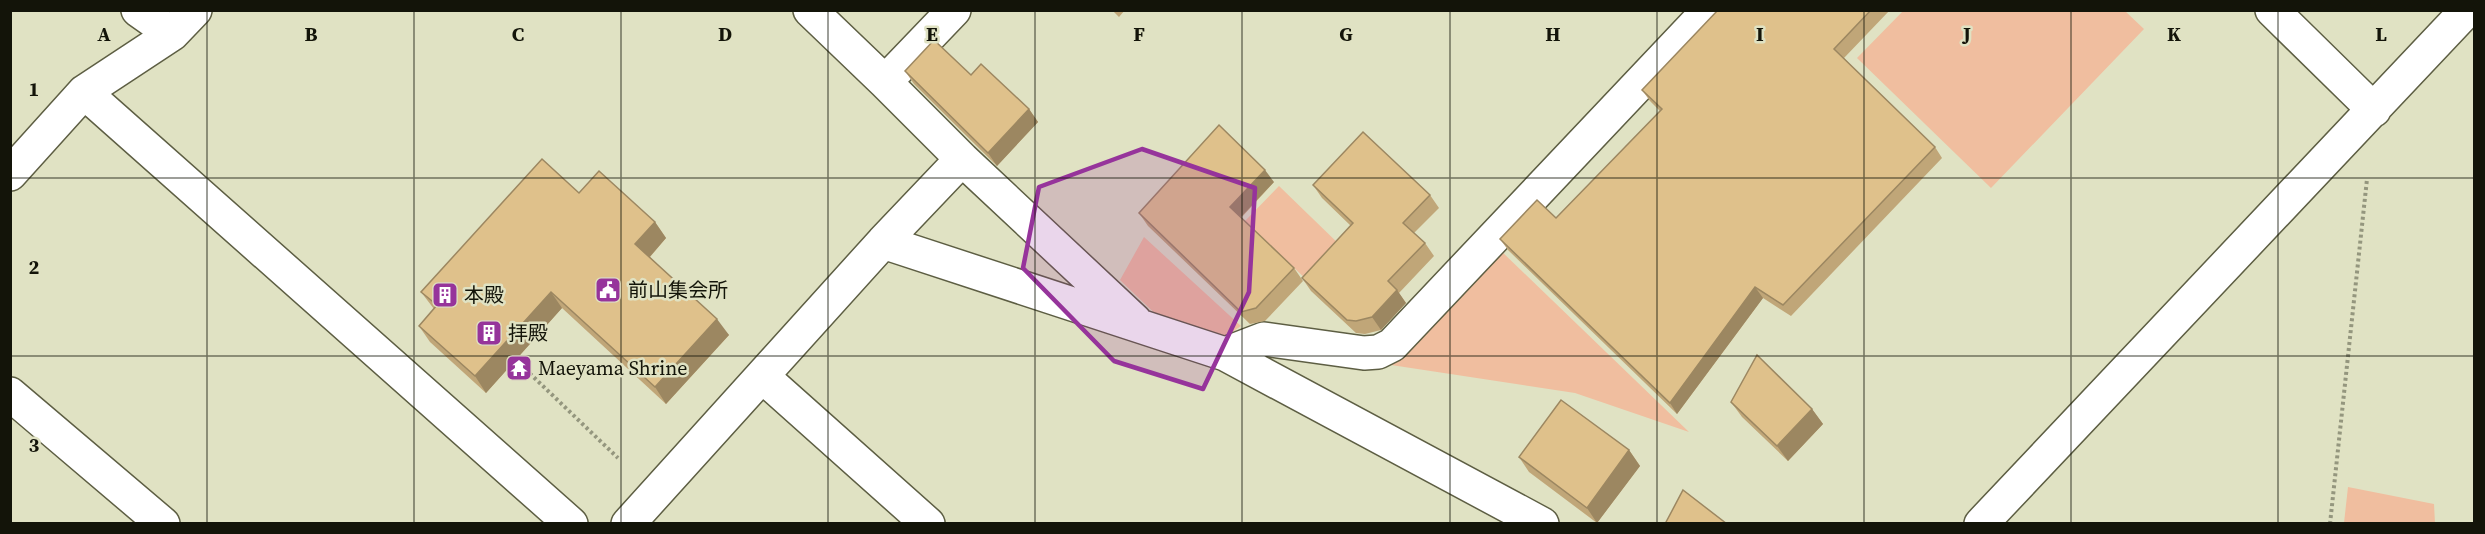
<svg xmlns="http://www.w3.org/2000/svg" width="2485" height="534" font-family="'Source Serif 4','Noto Sans JP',serif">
<rect width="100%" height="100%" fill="#e0e2c3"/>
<path fill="#f0be9f" d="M 1903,11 L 2125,11 L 2144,29 L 1991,188 L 1857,58 Z
M 1279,186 L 1343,248 L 1310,283 L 1245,221 Z
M 1144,237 L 1241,326 L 1219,341 L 1167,325 L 1120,280 Z
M 1499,249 L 1689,432 L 1575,393 L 1378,363 Z
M 2348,487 L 2434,504 L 2435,523 L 2344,523 Z"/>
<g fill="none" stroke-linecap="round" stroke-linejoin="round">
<g stroke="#5d5e43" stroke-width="36">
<path id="minor" d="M 138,10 L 172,34
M 810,10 L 885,82
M 2272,10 L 2374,110
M 84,92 L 571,524
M 962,159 L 1135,321
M 10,174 L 84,92 L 172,34 L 195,10
M 883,242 L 1225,354 L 1542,524
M 1225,354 L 1264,339 L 1364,353 L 1378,352 L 1392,345 L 1709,10
M 762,376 L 928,524
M 10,394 L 163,524
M 628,524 L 883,242 L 962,159 L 885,82 L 954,10
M 1981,524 L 2467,10"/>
</g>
<path stroke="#94967e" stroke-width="4" stroke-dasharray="3 3" stroke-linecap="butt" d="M 521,365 L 618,458
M 2330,524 L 2367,179"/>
<use href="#minor" stroke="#fff" stroke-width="33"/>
</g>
<path fill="#c0a678" d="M 1112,10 L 1125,10 L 1119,17 Z
M 1718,10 L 1890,10 L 1844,58 L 1935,147 L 1942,158 L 1791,316 L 1763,298 L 1677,414 L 1508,250 L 1500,239 L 1556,218 L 1660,111 L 1650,101 L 1642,90 Z
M 905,71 L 971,75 L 1029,109 L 1038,122 L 997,166 L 914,84 Z
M 1274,182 L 1241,218 L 1294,268 L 1303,281 L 1265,321 L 1250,324 L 1148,226 L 1139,213 Z
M 1313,185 L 1430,195 L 1439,208 L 1414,233 L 1425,243 L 1434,256 L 1399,293 L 1406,303 L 1381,330 L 1365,334 L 1356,333 L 1311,291 L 1302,278 L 1351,226 L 1322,198 Z
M 655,222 L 666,238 L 650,257 L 729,335 L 666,404 L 562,308 L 486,393 L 430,342 L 419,326 L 434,309 L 421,292 Z
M 1731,402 L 1812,409 L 1823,424 L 1788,461 L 1742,417 Z
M 1629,450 L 1640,466 L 1597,523 L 1529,472 L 1519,457 Z"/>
<path fill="#9c8761" d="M 1029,109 L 1038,122 L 997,166 L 988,153 Z
M 1265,170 L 1274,182 L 1238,220 L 1230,207 Z
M 655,222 L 666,238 L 647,260 L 635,244 Z
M 1755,287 L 1763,298 L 1677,414 L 1670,403 Z
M 1397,290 L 1406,303 L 1381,330 L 1372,317 Z
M 551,292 L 562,308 L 486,393 L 475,376 Z
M 717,319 L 729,335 L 666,404 L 655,387 Z
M 1812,409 L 1823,424 L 1788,461 L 1777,446 Z
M 1629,450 L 1640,466 L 1597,523 L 1587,508 Z"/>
<path fill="#dfc18b" stroke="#9c8761" stroke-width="1.5" d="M 1718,10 L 1871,10 L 1834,49 L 1935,147 L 1783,305 L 1755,287 L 1670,403 L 1500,239 L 1537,200 L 1556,218 L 1662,109 L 1642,90 Z
M 934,40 L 971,75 L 981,64 L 1029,109 L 988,153 L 905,71 Z
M 1219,125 L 1265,170 L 1230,207 L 1294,268 L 1256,308 L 1241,312 L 1139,213 Z
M 1363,132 L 1430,195 L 1403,223 L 1425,243 L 1388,281 L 1397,290 L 1372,317 L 1356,321 L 1347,320 L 1302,278 L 1353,223 L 1313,185 Z
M 542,159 L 579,193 L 599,171 L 655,222 L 635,244 L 717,319 L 655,387 L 551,292 L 475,376 L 419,326 L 437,305 L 421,292 Z
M 1757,355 L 1812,409 L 1777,446 L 1731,402 Z
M 1561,400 L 1629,450 L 1587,508 L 1519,457 Z
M 1683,490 L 1727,524 L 1665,524 Z"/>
<path fill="#96349b" fill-opacity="0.2" stroke="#96349b" stroke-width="4.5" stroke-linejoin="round" d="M 1142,149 L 1255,188 L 1249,292 L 1203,389 L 1114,361 L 1023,268 L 1039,187 Z"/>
<path fill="none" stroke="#131409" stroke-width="1.5" stroke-opacity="0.55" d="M 207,10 L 207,524M 414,10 L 414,524M 621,10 L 621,524M 828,10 L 828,524M 1035,10 L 1035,524M 1242,10 L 1242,524M 1450,10 L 1450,524M 1657,10 L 1657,524M 1864,10 L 1864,524M 2071,10 L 2071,524M 2278,10 L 2278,524M 10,178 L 2474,178M 10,356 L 2474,356"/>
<defs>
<g id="civic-square" transform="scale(1.35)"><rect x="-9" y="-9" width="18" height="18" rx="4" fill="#96349b" stroke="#e0e2c3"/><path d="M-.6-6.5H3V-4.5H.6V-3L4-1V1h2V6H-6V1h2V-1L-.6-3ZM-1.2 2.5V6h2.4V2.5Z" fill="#fff"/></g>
<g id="building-square" transform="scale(1.35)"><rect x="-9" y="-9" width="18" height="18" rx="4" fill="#96349b" stroke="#e0e2c3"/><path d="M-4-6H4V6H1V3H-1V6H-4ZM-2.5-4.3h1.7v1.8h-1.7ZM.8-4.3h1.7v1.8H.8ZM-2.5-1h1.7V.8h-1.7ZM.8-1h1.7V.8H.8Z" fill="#fff"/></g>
<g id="temple-square" transform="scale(1.35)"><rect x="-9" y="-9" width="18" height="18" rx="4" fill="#96349b" stroke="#e0e2c3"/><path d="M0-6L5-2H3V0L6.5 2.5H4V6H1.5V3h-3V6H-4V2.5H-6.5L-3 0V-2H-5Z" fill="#fff"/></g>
</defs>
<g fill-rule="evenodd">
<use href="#civic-square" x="608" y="290"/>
<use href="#building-square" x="445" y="295"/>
<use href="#building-square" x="489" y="333"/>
<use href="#temple-square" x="519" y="368"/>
</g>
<g text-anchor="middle" stroke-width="5" stroke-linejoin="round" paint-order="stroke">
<g font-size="20" fill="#131409" stroke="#e0e2c3" text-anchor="start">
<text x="628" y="297">前山集会所</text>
<text x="464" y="302">本殿</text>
<text x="508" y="340">拝殿</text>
<text x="538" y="375">Maeyama Shrine</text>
</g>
</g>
<g font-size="20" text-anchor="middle" font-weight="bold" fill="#131409" stroke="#e0e2c3" stroke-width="5" stroke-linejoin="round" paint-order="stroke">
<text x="104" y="41">A</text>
<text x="311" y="41">B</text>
<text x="518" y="41">C</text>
<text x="725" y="41">D</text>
<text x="932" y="41">E</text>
<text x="1139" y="41">F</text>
<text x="1346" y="41">G</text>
<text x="1553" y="41">H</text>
<text x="1760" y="41">I</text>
<text x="1967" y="41">J</text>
<text x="2174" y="41">K</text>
<text x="2381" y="41">L</text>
<text x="34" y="96">1</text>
<text x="34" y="274">2</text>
<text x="34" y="452">3</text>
</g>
<rect width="2485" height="534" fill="none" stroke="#131409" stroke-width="24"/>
</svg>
